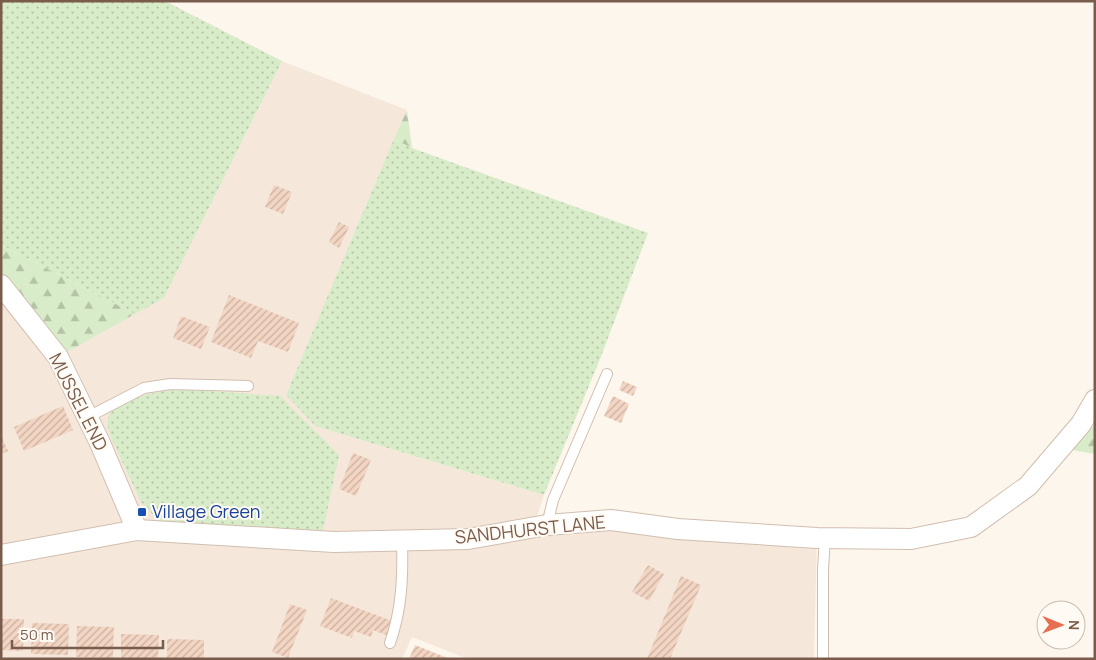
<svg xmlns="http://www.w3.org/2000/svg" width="1096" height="660" font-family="Manrope,sans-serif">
<defs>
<pattern id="grass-dots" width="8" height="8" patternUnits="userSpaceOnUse" patternTransform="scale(1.25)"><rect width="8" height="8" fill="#d8ecc9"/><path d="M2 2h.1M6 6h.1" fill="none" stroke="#b4c2a5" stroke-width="1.8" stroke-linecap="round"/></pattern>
<pattern id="forest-firs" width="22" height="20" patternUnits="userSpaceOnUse" patternTransform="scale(1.25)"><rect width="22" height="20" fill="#d8ecc9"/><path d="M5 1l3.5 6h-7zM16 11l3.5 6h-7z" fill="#b4c2a5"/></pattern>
<pattern id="building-hatch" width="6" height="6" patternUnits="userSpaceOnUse" patternTransform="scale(1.25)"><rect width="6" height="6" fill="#f3d5c3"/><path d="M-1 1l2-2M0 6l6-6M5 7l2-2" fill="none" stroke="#cab0a1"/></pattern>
</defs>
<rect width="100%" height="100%" fill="#fdf6ec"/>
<path fill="#f5e8da" d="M 282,61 L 407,110 L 286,395 L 315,426 L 544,495 L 534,526 L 817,538 L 814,659 L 468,659 L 412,637 L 402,659 L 1,659 L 1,285 L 164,298 Z"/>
<path fill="url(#grass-dots)" d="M 1,1 L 165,1 L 282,61 L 164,298 L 135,314 L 1,245 Z
M 394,139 L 412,148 L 648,233 L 600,359 L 544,495 L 315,426 L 286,395 Z
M 178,389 L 280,396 L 339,455 L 323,531 L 158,521 L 141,502 L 113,442 L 107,425 L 109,414 C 132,395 150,393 178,389 Z"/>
<path fill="url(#forest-firs)" d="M 407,110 L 412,148 L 394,139 Z
M 1,245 L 135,314 L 58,357 L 1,285 Z
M 1081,424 L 1095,427 L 1095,454 L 1061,448 Z"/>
<path fill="url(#building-hatch)" d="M 274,185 L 292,192 L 283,214 L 265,207 Z
M 339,222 L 349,227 L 339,248 L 329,242 Z
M 229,295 L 299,323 L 288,352 L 258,341 L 251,358 L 211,342 Z
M 181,316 L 210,327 L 201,349 L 173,338 Z
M 623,381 L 637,387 L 633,396 L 619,390 Z
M 613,396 L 629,404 L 621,423 L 604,416 Z
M 63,406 L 73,430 L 24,451 L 14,427 Z
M 1,435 L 8,451 L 1,454 Z
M 353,453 L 371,460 L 356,496 L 339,489 Z
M 648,565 L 664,574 L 649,601 L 632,592 Z
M 681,576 L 701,585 L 670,659 L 647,659 Z
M 331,598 L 392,621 L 386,635 L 373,630 L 371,637 L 354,631 L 352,638 L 320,626 Z
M 290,604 L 307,610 L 288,658 L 272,652 Z
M 1,619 L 24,619 L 23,651 L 1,650 Z
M 32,623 L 69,624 L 68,655 L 31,654 Z
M 77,626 L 114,627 L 113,658 L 76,657 Z
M 121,634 L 159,635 L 158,659 L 121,659 Z
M 167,639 L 204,640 L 204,659 L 167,659 Z
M 415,645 L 450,659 L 409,659 Z"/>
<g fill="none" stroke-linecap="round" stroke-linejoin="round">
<g stroke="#d1beb0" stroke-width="12">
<path id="lane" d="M 88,417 L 144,388 L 170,384 L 248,386
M 547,525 L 553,500 L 607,374
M 390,643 C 402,609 403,576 402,541
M 823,659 L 823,569 L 825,538"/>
</g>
<g stroke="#d1beb0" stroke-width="22">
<path id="street" d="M 1,285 L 58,357 L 100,443 L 137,530
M 1,555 L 137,530 L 334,542 L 468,539 L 547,525 L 611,520 L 678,529 L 817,538 L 911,539 L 971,527 L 1028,486 L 1081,424 L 1095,400"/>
</g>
<use href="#lane" stroke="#fff" stroke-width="10"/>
<use href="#street" stroke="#fff" stroke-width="20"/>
</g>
<rect fill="#1a4fb4" stroke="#fffaf3" stroke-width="2" x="137" y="507" width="10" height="10" rx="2.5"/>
<g text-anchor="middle" stroke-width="4" stroke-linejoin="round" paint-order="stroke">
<g font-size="18" fill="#7a5c4d" stroke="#fffaf3">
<text transform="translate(78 402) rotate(63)" y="6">MUSSEL END</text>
<text transform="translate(530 530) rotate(-6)" y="6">SANDHURST LANE</text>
</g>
<g font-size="18" fill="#164399" stroke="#fffaf3" text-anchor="start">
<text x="152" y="518">Village Green</text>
</g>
</g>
<rect width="1096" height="660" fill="none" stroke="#7a5c4d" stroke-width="5"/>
<g transform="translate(1061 625) rotate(91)"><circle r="24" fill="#fffaf3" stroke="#cabbb1"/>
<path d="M0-4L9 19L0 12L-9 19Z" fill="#e76f51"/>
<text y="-8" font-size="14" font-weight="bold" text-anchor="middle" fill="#7a5c4d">N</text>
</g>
<path d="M12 640v8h151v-8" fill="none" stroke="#7a5c4d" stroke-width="2.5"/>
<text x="20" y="640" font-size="15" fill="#7a5c4d" stroke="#fffaf3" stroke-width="4" paint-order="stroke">50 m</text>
</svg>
